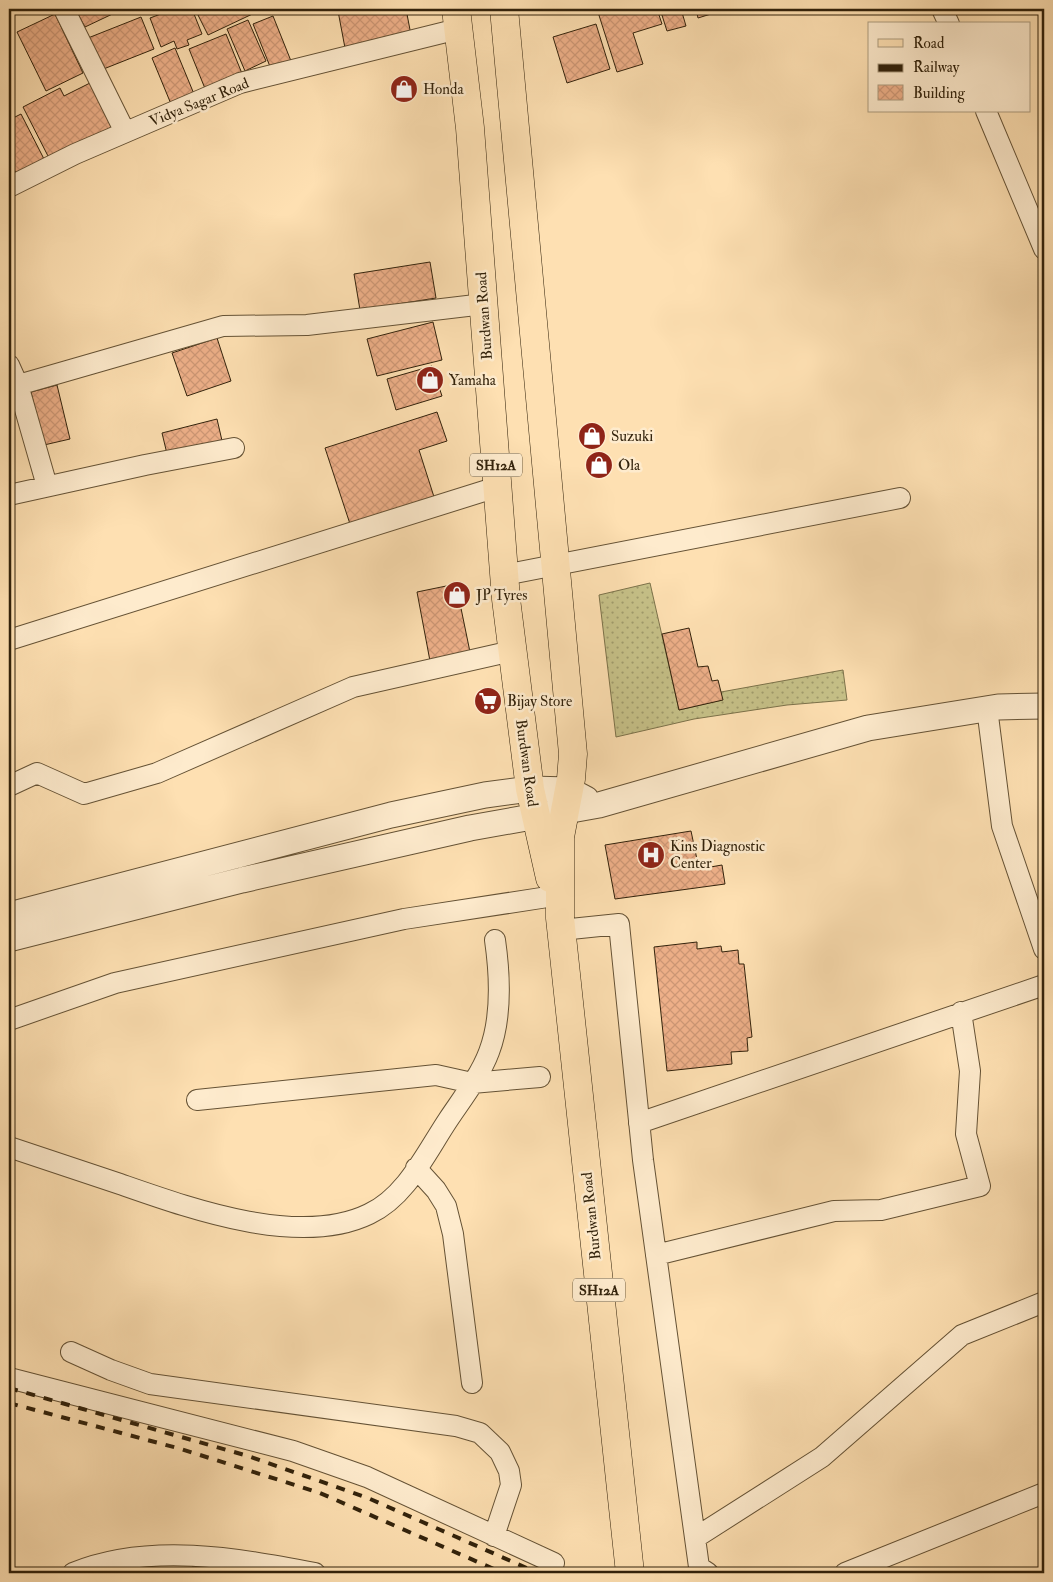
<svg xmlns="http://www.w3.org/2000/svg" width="1053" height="1582" font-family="'IM FELL Double Pica',serif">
<defs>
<pattern id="grass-dots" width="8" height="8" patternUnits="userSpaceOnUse" patternTransform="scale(1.25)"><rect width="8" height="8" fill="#c6c188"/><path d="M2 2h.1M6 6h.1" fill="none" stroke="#a19c6d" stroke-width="1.8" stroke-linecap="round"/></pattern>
<pattern id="building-cross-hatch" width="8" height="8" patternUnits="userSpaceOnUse" patternTransform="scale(1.25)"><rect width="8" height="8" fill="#eeb089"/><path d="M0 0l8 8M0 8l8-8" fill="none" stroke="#cd9775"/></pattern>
</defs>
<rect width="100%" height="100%" fill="#fee0b2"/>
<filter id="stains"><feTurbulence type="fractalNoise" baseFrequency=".004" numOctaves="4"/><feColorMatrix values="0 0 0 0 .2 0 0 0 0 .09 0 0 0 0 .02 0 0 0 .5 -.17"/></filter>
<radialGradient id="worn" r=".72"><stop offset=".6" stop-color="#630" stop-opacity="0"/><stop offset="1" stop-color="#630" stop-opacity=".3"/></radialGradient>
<path fill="url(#grass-dots)" stroke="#7c724a" d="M 650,583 L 679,710 L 722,700 L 721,692 L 843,670 L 847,700 L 787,705 L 694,719 L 616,737 L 599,595 Z"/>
<path fill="url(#building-cross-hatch)" stroke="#32220b" d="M 9,9 L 25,9 L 9,17 Z
M 75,9 L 123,9 L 85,27 Z
M 174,9 L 192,9 L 202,34 L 187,40 L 189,45 L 177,49 L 174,41 L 161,47 L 150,18 Z
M 195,9 L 263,9 L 208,35 Z
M 352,9 L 406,9 L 411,35 L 345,48 L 338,11 Z
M 597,9 L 657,9 L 662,24 L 633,33 L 643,64 L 617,72 Z
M 660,9 L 681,9 L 686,26 L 667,31 Z
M 696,9 L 727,9 L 698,18 Z
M 55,14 L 83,73 L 46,91 L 17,32 Z
M 273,16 L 291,61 L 271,69 L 253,24 Z
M 141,17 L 154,49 L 101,70 L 88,38 Z
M 248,20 L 266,61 L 245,71 L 227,29 Z
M 596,24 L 610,69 L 567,83 L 553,37 Z
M 226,34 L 243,76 L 206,91 L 189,49 Z
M 175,48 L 194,94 L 171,104 L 152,58 Z
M 90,83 L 112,127 L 49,158 L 23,107 L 60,88 L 64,96 Z
M 21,114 L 44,159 L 16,173 L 9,160 L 9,120 Z
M 430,262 L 436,298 L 360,310 L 354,274 Z
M 433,322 L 442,360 L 377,376 L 367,339 Z
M 217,338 L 231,381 L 187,396 L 172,353 Z
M 432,366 L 442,396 L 396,410 L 387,379 Z
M 57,385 L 70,439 L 44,445 L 31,392 Z
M 437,412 L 447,441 L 419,450 L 435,500 L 351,527 L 325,448 Z
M 217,419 L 223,445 L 168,458 L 162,433 Z
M 456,584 L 470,652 L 430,661 L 417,592 Z
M 689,628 L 698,667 L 708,666 L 712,681 L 718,680 L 723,700 L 679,710 L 662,634 Z
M 691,831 L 699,869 L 722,865 L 725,884 L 615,899 L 605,845 Z
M 697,942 L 697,949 L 721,946 L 722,952 L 738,950 L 739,964 L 744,964 L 752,1037 L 747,1038 L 748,1051 L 731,1052 L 732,1064 L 667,1071 L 654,947 Z
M 192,1567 L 230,1567 L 230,1573 L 192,1573 Z"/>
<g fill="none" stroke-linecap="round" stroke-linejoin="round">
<g stroke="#655235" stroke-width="22">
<path id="minor" d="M 64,9 L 125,132
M 942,9 L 949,24
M 986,111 L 1044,249
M 9,187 L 75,154 L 240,83 L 458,29
M 9,365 L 18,385 L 47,486
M 18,385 L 223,326 L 307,325 L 484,304
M 9,495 L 145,465 L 234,448
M 504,575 L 900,498
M 9,640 L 497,487
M 987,708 L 1002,826 L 1044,949
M 9,786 L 37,773 L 84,794 L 157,773 L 353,687 L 512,651
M 561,930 L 619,924 L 643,1160 L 699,1567 L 708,1573
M 9,1020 L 115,983 L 404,919 L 554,896
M 197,1100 L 436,1075 L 472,1083 L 540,1077
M 639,1123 L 1044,985
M 9,1147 C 46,1159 83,1172 120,1184 C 189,1208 299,1248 369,1214 C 406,1197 426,1153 448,1120 C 462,1099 480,1076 489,1052 C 502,1018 500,975 495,940
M 416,1168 L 436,1190 L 446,1206 L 453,1234 L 472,1383
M 656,1255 L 834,1211 L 881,1210 L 980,1186 L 966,1134 L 970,1071 L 961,1012
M 71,1352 L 111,1370 L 150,1384 L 456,1426 L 480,1433 L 500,1452 L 509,1471 L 511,1485 L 494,1536
M 9,1378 L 293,1451 L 367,1477 L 554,1563
M 695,1538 L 822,1457 L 962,1335 L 1044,1302
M 73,1573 C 149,1542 236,1558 315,1573
M 845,1573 L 1044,1493"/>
</g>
<g stroke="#655235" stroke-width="27">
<path id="tertiary" d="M 9,915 L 391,815 L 485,795 L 530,789 L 569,790 L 586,799
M 9,939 L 242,880 L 470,828 L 599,805 L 868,728 L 998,707 L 1044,706"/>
</g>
<g stroke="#32220b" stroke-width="29">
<path id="primary" d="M 456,9 L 470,128 L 506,599 L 530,789 L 550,878
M 504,9 L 573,754 L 571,779 L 560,837 L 560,918 L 630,1573"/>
</g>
<use href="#minor" stroke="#feebcd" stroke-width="20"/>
<use href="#tertiary" stroke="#feebcd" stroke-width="25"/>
<use href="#primary" stroke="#fee0b2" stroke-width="28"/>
<path stroke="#32220b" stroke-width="4" stroke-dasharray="9 9" stroke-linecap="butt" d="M 9,1388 L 248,1456 L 368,1498 L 538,1573
M 9,1403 L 181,1449 L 320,1493 L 503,1573"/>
</g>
<defs>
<g id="shop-disc" transform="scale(1.4375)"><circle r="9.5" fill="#8f2418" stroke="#feebcd"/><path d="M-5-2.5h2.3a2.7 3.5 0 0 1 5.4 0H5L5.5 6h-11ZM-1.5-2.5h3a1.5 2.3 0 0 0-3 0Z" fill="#fff"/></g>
<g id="supermarket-disc" transform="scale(1.4375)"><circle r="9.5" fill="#8f2418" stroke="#feebcd"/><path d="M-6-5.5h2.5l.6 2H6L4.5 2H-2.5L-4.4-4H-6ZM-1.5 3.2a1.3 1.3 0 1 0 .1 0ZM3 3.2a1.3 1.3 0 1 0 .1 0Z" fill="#fff"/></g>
<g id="hospital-disc" transform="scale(1.4375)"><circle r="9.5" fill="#8f2418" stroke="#feebcd"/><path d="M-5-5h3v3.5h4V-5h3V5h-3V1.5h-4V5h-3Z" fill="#fff"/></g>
</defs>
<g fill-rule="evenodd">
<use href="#shop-disc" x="404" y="89"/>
<use href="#shop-disc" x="430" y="380"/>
<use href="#shop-disc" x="592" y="436"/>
<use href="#shop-disc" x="599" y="465"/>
<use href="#shop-disc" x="457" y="595"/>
<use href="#supermarket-disc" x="488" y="701"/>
<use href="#hospital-disc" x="651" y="855"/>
</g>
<g text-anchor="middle" stroke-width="5" stroke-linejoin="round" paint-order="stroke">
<g fill="#feebcd" stroke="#6f5e45" stroke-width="1">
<rect x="470" y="453.5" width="52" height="23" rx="4"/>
<rect x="573" y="1278.5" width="52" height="23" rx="4"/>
</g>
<g font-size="14" font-weight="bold" fill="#32220b">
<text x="496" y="470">SH12A</text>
<text x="599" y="1295">SH12A</text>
</g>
<g font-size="15" fill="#32220b" stroke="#feebcd" text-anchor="start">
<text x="423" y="94">Honda</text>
<text x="449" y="385">Yamaha</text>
<text x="611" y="441">Suzuki</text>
<text x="618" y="470">Ola</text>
<text x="476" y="600">JP Tyres</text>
<text x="507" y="706">Bijay Store</text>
<text x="670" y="851">Kins Diagnostic<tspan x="670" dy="17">Center</tspan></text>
</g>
<g font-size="15" fill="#32220b" stroke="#feebcd">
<text transform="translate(199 102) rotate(-22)" y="5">Vidya Sagar Road</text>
<text transform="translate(484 316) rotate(-94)" y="5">Burdwan Road</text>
<text transform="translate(527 763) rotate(82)" y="5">Burdwan Road</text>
<text transform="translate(591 1216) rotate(-96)" y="5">Burdwan Road</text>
</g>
</g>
<rect width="1053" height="1582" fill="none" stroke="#fee0b2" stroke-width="30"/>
<rect x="10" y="10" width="1033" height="1562" fill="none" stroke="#32220b" stroke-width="2.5"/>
<rect x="15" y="15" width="1023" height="1552" fill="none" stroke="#32220b"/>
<rect x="868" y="22" width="162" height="90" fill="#feebcd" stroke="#ac9b7f"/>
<rect x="878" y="39" width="25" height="8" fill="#fee0b2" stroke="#ac9b7f"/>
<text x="913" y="48" font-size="15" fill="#32220b">Road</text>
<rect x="878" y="64" width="25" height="8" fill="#32220b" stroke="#ac9b7f"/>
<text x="913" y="72" font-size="15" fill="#32220b">Railway</text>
<rect x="878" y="85" width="25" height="15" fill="url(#building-cross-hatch)" stroke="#ac9b7f"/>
<text x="913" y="98" font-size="15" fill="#32220b">Building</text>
<rect width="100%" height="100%" filter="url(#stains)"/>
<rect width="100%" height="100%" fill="url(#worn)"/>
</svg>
